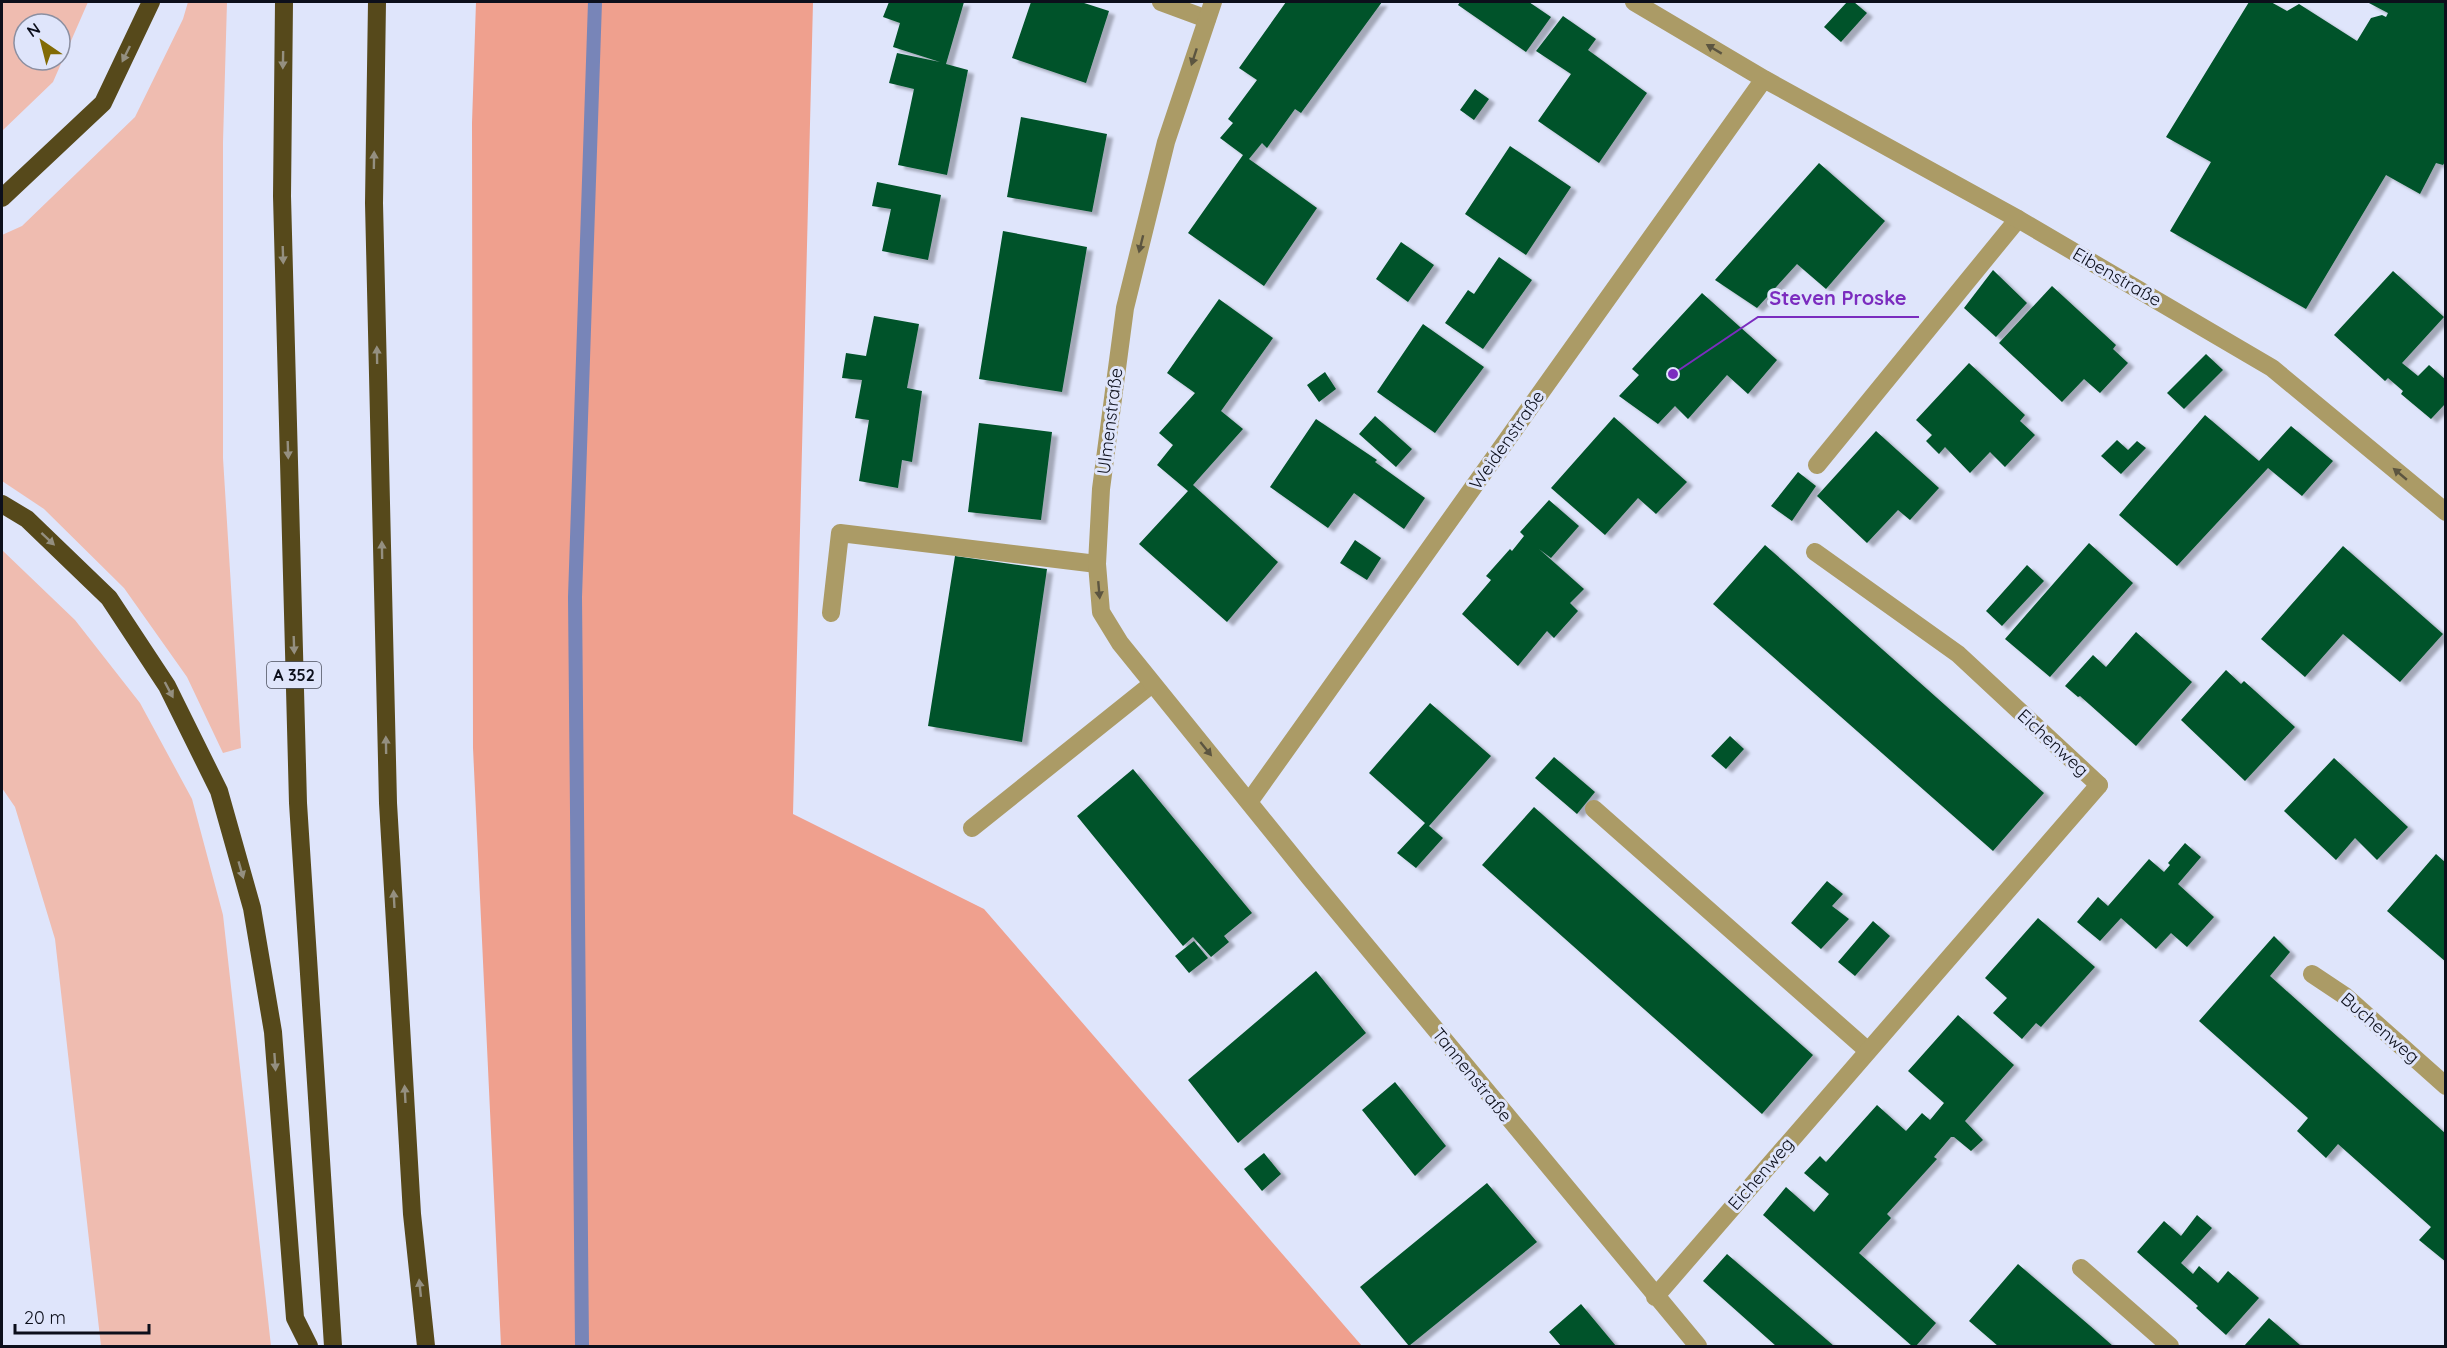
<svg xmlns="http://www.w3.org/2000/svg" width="2447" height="1348" font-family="Quicksand,sans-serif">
<defs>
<filter id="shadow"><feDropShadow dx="6" dy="4" stdDeviation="1.5" flood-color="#0004"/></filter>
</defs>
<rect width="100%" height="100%" fill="#dfe5fb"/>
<path fill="#efbcb0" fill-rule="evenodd" d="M 2,2 L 88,2 L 53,82 L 2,131 ZM 24,24 L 60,24 L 60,60 L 24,60 Z
M 188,2 L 227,2 L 223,142 L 223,458 L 241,748 L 223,753 L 187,677 L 124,588 L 44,509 L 2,481 L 2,235 L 22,226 L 135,117 L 183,19 Z
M 2,550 L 75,620 L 140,703 L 192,799 L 223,915 L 271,1346 L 101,1346 L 55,939 L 15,807 L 2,788 Z"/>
<path fill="#efa08e" d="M 476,2 L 813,2 L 793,814 L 984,909 L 1362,1346 L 501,1346 L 473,748 L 472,123 Z"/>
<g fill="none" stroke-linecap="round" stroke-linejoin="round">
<path stroke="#7885b8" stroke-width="14" d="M 582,1346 L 575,597 L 595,2"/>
</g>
<path fill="#005229" filter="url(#shadow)" d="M 889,2 L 964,2 L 946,64 L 968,70 L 947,175 L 898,165 L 914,89 L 889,83 L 897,53 L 940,62 L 893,47 L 900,23 L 883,17 Z
M 1031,2 L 1081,2 L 1109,11 L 1086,83 L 1012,58 Z
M 1286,2 L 1382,2 L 1301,113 L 1295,109 L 1267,148 L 1262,143 L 1249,159 L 1317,208 L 1264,286 L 1188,233 L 1243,155 L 1220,138 L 1233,123 L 1228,119 L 1257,80 L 1239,68 Z
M 1460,2 L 1529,2 L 1551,17 L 1526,52 L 1458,5 Z
M 1847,2 L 1854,2 L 1867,13 L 1841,42 L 1824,27 Z
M 2249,2 L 2271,2 L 2287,11 L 2299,4 L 2357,41 L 2371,18 L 2382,15 L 2386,17 L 2388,13 L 2367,2 L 2446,2 L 2446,160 L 2443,165 L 2436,163 L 2420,194 L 2386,175 L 2306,309 L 2170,231 L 2211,162 L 2166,137 Z
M 1563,16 L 1596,39 L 1588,50 L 1647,93 L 1599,163 L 1538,121 L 1571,74 L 1536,51 Z
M 1475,89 L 1489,99 L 1474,120 L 1460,110 Z
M 1021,117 L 1107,134 L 1092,212 L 1007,197 Z
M 1510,146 L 1571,187 L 1526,255 L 1465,214 Z
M 1819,163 L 1885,221 L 1826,289 L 1797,264 L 1757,308 L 1715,280 Z
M 877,182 L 941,195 L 928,260 L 882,251 L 891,209 L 872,206 Z
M 1003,231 L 1087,247 L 1062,392 L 979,379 Z
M 1401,242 L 1434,265 L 1408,302 L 1376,279 Z
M 1499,257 L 1532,280 L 1483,349 L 1445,323 L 1468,290 L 1474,294 Z
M 1993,270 L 2027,303 L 1996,337 L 1964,308 Z
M 2393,271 L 2444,317 L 2402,363 L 2418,376 L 2429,365 L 2446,380 L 2446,403 L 2431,419 L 2401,394 L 2403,391 L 2388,378 L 2385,381 L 2334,335 Z
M 2052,286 L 2116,345 L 2113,349 L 2128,363 L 2100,393 L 2084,379 L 2062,402 L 1999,343 Z
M 1702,293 L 1777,360 L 1748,394 L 1727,375 L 1688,419 L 1675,406 L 1658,424 L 1619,396 L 1639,375 L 1632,369 Z
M 1219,299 L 1273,338 L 1221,411 L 1243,429 L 1193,485 L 1278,562 L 1227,622 L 1139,544 L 1188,491 L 1157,465 L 1173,445 L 1159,433 L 1195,393 L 1167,373 Z
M 874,316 L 919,324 L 907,388 L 922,391 L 912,462 L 902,460 L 898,488 L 859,481 L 869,420 L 855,418 L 862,380 L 842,378 L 846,353 L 866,356 Z
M 1423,324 L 1484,367 L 1435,433 L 1377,392 Z
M 2206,354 L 2223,370 L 2184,409 L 2167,393 Z
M 1969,363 L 2025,415 L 2020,421 L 2035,435 L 2005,467 L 1990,452 L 1970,473 L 1945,447 L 1939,454 L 1926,441 L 1932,435 L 1916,420 Z
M 1325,372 L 1336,389 L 1319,402 L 1307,385 Z
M 2205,415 L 2259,461 L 2291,426 L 2333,461 L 2302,496 L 2268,468 L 2177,566 L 2119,515 Z
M 1375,416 L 1412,449 L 1396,467 L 1359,434 Z
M 1614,417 L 1687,482 L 1656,514 L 1638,498 L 1605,535 L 1551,488 Z
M 1316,419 L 1377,460 L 1375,462 L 1425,498 L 1404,529 L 1354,493 L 1328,528 L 1270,487 Z
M 979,423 L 1052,432 L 1041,520 L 968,512 Z
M 1876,431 L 1939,488 L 1910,520 L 1898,510 L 1867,543 L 1817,496 Z
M 2117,440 L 2128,450 L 2137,441 L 2146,448 L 2121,474 L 2101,456 Z
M 1798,472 L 1816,486 L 1792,521 L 1771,506 Z
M 1549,500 L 1579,526 L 1551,558 L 1539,549 L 1584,589 L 1570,603 L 1578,611 L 1554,638 L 1547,631 L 1518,666 L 1462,614 L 1491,580 L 1486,576 L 1510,549 L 1512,551 L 1524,536 L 1520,532 Z
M 1355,540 L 1381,558 L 1367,580 L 1340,563 Z
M 2089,543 L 2133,583 L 2050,677 L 2005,639 Z
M 1765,545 L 2044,793 L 1993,851 L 1713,604 Z
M 2343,546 L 2443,634 L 2400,682 L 2343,634 L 2305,677 L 2261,639 Z
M 955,556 L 1047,569 L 1022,742 L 928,726 Z
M 2027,565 L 2044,581 L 2002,626 L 1986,611 Z
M 2136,632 L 2192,682 L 2136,746 L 2080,696 L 2078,697 L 2065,686 L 2093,655 L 2106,667 Z
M 2226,670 L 2241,684 L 2244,681 L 2295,727 L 2245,781 L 2181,720 Z
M 1430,703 L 1491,756 L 1429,826 L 1443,838 L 1416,868 L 1397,853 L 1425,823 L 1369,773 Z
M 1730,736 L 1744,749 L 1726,769 L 1711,756 Z
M 1554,757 L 1595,792 L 1577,814 L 1535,778 Z
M 2334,758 L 2408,827 L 2377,860 L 2355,838 L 2336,860 L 2284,811 Z
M 1133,769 L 1252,913 L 1224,936 L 1229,942 L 1211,957 L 1193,937 L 1183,946 L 1077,816 Z
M 1534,807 L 1813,1055 L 1762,1114 L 1482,865 Z
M 2185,843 L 2201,857 L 2178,884 L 2214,917 L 2187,947 L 2171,933 L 2156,949 L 2121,918 L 2100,941 L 2077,922 L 2098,897 L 2108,906 L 2149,859 L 2164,872 L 2170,865 L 2168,863 Z
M 2436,854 L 2446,863 L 2446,962 L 2387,911 Z
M 1827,881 L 1843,894 L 1832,906 L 1849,919 L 1821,949 L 1791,923 Z
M 2038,918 L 2095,967 L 2041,1027 L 2036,1023 L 2022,1039 L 1993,1013 L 2007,998 L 1985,978 Z
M 1873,921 L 1890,936 L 1855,976 L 1838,962 Z
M 2274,936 L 2290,952 L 2270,976 L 2446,1134 L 2446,1262 L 2419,1240 L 2431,1227 L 2338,1144 L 2326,1158 L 2297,1131 L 2308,1118 L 2199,1021 Z
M 1194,941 L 1208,958 L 1189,973 L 1175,956 Z
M 1316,971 L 1366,1033 L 1238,1143 L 1188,1080 Z
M 1958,1015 L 2014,1065 L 1965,1121 L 1983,1140 L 1971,1151 L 1954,1137 L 1951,1137 L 1934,1157 L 1937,1159 L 1887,1214 L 1891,1218 L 1859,1253 L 1936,1323 L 1916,1346 L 1912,1346 L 1763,1215 L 1786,1187 L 1814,1212 L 1829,1194 L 1804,1173 L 1820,1156 L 1826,1162 L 1877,1105 L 1906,1131 L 1922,1113 L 1930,1120 L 1944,1103 L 1908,1071 Z
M 1395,1082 L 1446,1146 L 1415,1176 L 1362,1110 Z
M 1264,1153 L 1281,1174 L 1262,1191 L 1244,1169 Z
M 1487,1183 L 1537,1242 L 1409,1346 L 1360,1287 Z
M 2197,1215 L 2212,1228 L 2181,1263 L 2193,1274 L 2199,1266 L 2218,1283 L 2228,1271 L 2259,1298 L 2226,1335 L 2196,1308 L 2198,1306 L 2137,1252 L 2164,1221 L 2181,1236 Z
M 1727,1254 L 1834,1346 L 1776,1346 L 1703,1281 Z
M 2018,1264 L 2089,1325 L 2113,1346 L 1998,1346 L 1969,1321 Z
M 1581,1304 L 1616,1346 L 1561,1346 L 1549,1332 Z
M 2269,1318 L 2300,1345 L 2298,1346 L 2244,1346 Z"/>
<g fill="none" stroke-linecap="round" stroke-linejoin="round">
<path stroke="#ab9b66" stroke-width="18" d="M 1161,2 L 1207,19
M 1817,465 L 2018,219
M 1815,552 L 1958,654 L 2099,785
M 831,613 L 840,533 L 1097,564
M 1594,809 L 1867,1050
M 972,828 L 1152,684
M 2312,974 L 2345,996 L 2446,1086
M 2081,1268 L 2170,1346"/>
<path stroke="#ab9b66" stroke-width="18" d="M 1213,2 L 1166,142 L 1125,308 L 1101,489 L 1097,564 L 1101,612 L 1120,643 L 1310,878 L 1698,1346
M 1634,2 L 1764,79 L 2018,219 L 2272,368 L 2446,512
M 1249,802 L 1764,79
M 1655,1297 L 2099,785"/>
<path stroke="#56491b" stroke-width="18" d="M 284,2 L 282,196 L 298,803 L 333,1346
M 377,2 L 374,203 L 388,803 L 412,1214 L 426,1346
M 2,198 L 103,103 L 151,2
M 2,504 L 27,519 L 109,598 L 167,686 L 219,791 L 252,908 L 273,1032 L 295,1318 L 309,1346"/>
</g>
<defs><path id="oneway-solid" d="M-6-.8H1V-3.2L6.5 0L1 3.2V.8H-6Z" transform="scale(1.5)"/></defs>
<g fill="#5c5540">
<use href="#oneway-solid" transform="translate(1714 49) rotate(-149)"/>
<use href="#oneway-solid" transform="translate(1194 57) rotate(108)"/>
<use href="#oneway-solid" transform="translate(1141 244) rotate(104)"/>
<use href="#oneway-solid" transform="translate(2400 474) rotate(-140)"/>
<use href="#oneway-solid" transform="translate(1099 590) rotate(85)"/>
<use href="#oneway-solid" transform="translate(1206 749) rotate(51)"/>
</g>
<g fill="#948f80">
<use href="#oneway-solid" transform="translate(126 54) rotate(116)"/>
<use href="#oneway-solid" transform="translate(283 60) rotate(91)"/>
<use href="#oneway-solid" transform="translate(374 160) rotate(-89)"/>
<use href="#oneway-solid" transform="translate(283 255) rotate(88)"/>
<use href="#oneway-solid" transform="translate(377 355) rotate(-91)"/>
<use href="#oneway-solid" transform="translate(288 450) rotate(88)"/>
<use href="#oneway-solid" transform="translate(48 539) rotate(43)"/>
<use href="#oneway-solid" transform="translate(382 550) rotate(-91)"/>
<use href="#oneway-solid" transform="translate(294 645) rotate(88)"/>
<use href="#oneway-solid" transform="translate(169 690) rotate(62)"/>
<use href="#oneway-solid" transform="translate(386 745) rotate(-91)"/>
<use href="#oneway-solid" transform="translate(241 870) rotate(74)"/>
<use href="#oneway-solid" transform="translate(394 899) rotate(-93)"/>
<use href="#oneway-solid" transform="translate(275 1062) rotate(86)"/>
<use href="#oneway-solid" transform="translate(405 1094) rotate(-93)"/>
<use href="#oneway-solid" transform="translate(420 1288) rotate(-96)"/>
</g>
<g text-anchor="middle" stroke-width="6" stroke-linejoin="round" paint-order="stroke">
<rect fill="#dfe5fb" stroke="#4b4f5e" stroke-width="1.5" x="267" y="662" width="54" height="26" rx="4.5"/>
<g font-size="16" font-weight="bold" fill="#0c0f1b">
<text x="294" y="681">A 352</text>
</g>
<g font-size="18" fill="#0c0f1b" stroke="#dfe5fb">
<text transform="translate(2117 277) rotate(30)" y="6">Eibenstraße</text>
<text transform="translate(1110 421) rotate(-83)" y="6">Ulmenstraße</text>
<text transform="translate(1507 440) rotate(-55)" y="6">Weidenstraße</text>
<text transform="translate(2053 743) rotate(43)" y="6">Eichenweg</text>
<text transform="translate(2380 1028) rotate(41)" y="6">Buchenweg</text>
<text transform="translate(1472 1075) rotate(51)" y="6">Tannenstraße</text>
<text transform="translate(1761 1174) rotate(-49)" y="6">Eichenweg</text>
</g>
</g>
<path fill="none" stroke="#7b2cbf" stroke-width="2" d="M1673 374L1758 317H1919"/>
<circle fill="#7b2cbf" stroke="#dfe5fb" stroke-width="2" cx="1673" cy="374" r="6"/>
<g font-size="20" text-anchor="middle" font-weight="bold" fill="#7b2cbf" stroke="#dfe5fb" stroke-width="6" stroke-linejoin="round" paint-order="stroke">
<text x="1838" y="305">Steven Proske</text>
</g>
<rect width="2447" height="1348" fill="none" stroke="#0c0f1b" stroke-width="6"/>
<g transform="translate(42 42) rotate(325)"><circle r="28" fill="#dfe5fb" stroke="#8b8fa1" stroke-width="1.5"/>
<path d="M0-4.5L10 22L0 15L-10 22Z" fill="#826b05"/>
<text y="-9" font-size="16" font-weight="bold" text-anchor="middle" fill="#0c0f1b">N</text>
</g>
<path d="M15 1324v9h134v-9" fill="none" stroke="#0c0f1b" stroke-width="3"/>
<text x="24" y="1324" font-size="18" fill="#0c0f1b" stroke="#dfe5fb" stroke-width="4.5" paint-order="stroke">20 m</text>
</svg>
